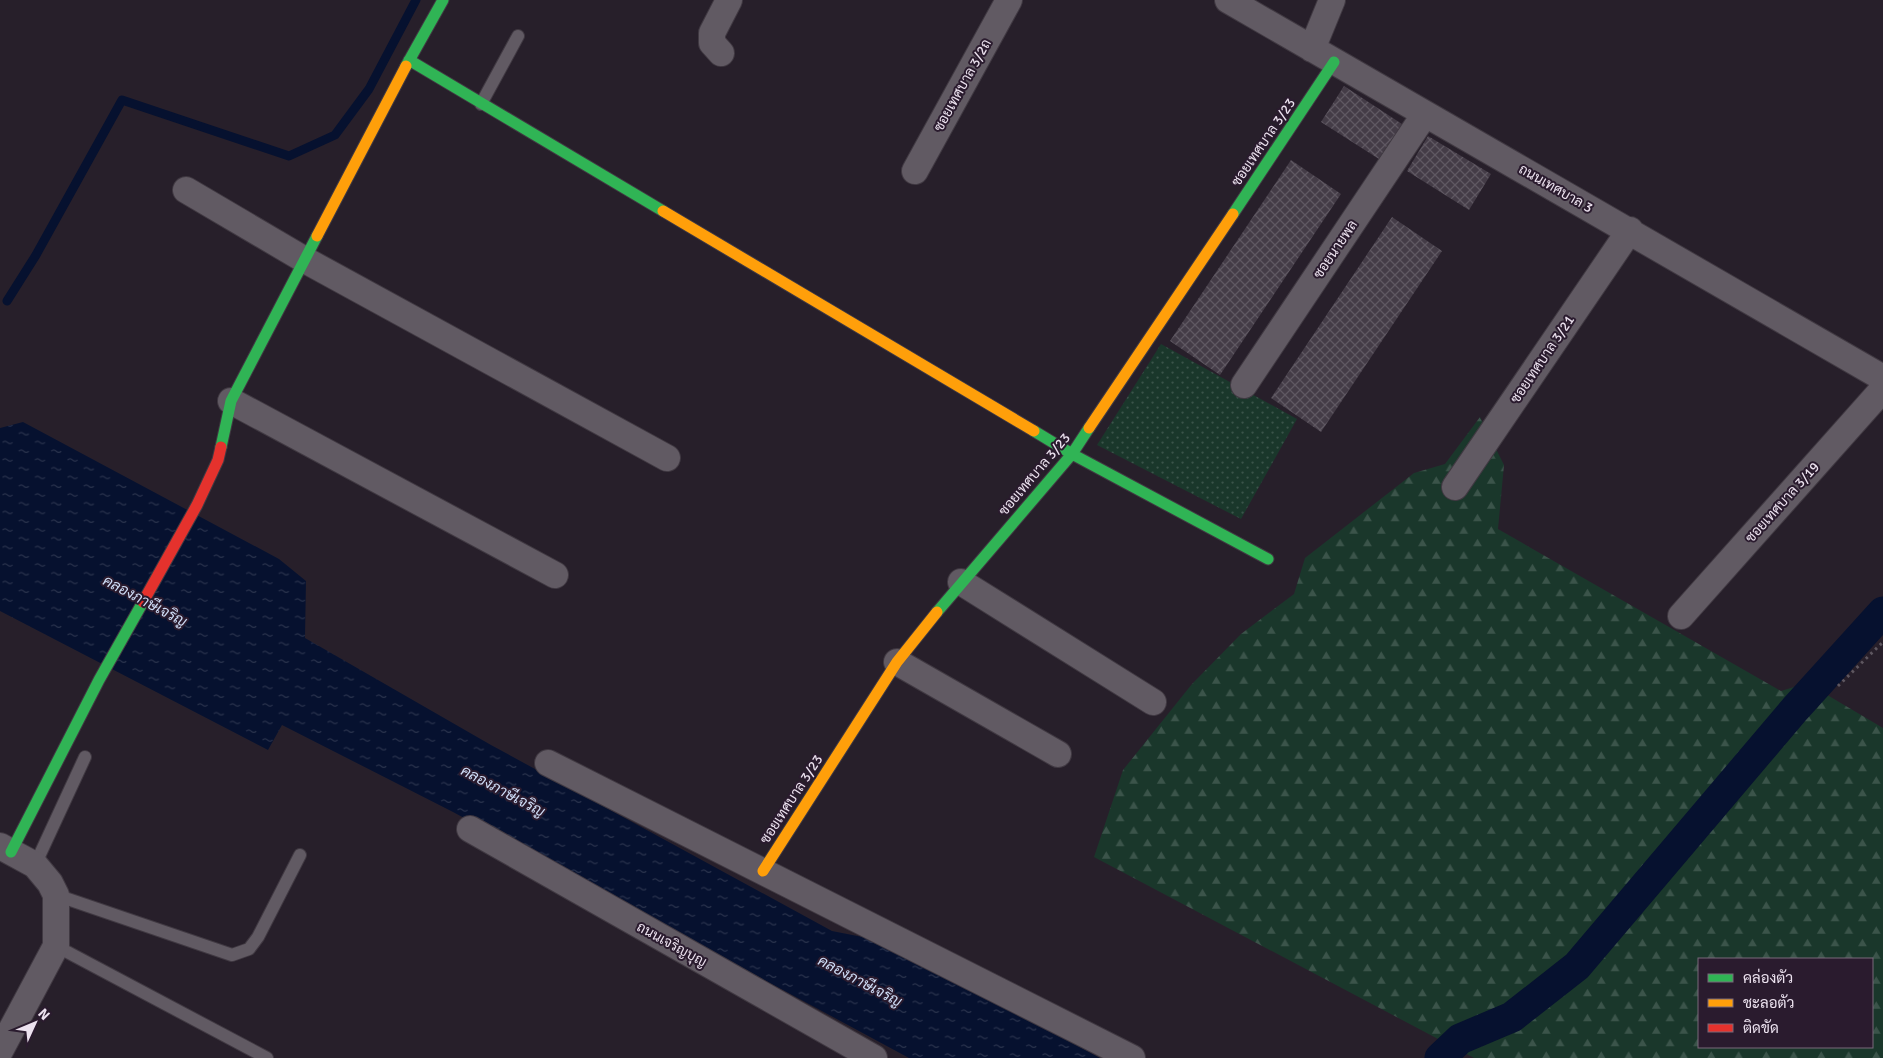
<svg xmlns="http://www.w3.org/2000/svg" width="1883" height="1058" font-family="Signika,Sarabun,sans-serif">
<defs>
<pattern id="grass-dots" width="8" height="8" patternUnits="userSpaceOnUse" patternTransform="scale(1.25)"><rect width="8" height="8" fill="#1a372b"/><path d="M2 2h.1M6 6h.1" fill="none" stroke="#3b544a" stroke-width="1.8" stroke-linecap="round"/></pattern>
<pattern id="forest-firs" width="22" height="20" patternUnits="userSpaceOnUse" patternTransform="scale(1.25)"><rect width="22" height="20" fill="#1a372b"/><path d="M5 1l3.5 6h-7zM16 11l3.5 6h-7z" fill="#3b544a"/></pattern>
<pattern id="water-ripples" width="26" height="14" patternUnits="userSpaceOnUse" patternTransform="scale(1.25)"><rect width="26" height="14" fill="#06112f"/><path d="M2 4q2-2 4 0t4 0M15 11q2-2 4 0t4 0" fill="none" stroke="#2a334d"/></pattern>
<pattern id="building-cross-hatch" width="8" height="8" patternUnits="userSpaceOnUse" patternTransform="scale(1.25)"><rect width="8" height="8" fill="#443c47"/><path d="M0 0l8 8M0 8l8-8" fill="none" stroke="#5f5862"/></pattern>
</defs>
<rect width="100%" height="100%" fill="#271f2a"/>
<path fill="url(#grass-dots)" d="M 1161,344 L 1297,419 L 1241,519 L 1097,445 Z"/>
<path fill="url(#forest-firs)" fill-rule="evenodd" d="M 1480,417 L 1504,465 L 1498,529 L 1781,691 L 1807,683 L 1883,728 L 1883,1058 L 1474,1058 L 1094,857 L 1123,770 L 1192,684 L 1241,634 L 1294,594 L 1305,558 L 1414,473 L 1445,464 ZM 1699,959 L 1872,959 L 1872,1047 L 1699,1047 Z"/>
<path fill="url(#water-ripples)" d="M 23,422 L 279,559 L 306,581 L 305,638 L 491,745 L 832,931 L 888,942 L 1100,1058 L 909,1058 L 453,812 L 282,725 L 268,750 L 0,611 L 0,428 Z"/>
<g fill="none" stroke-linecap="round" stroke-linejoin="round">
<path stroke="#06112f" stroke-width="9" d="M 7,301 L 36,255 L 122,100 L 289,156 L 335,135 L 369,89 L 416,0"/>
<path stroke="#06112f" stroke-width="31" d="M 1440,1058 L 1460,1039 L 1512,1017 L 1577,966 L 1795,709 L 1883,612"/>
</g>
<path fill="url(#building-cross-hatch)" d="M 1344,86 L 1405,126 L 1382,161 L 1321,122 Z
M 1428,136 L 1491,174 L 1469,210 L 1407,171 Z
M 1291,160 L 1341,194 L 1220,375 L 1170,341 Z
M 1392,217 L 1442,251 L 1321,432 L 1271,398 Z"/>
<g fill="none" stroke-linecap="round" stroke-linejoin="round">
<g stroke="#403942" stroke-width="14">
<path id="lane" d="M 481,104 L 518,36
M 35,865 L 85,757
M 56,895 L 232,955 L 249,949 L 258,937 L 300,855
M 56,946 L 267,1058"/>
</g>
<g stroke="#403942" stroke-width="28">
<path id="street" d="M 1228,0 L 1883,378
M 1312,49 L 1332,0
M 721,53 L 712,43 L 712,33 L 729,0
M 915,171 L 1009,0
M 186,190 L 305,260 L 667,458
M 1244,385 L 1425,114
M 231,401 L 555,575
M 1455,487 L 1630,230
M 961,582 L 1153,702
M 1681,616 L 1883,389
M 897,662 L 1058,754
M 548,763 L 1132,1058
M 470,829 L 874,1058
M 0,846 L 35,865 L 50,883 L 56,895 L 56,946 L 0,1051"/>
</g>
<g stroke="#403942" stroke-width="13">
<path id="fast" d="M 409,60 L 663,211
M 406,66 L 443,0
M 1233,214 L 1334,62
M 1034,431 L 1072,454 L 1268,559
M 221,447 L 231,401 L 317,236
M 937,612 L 1072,454 L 1089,428
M 11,852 L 99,680 L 143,602"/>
</g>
<g stroke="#403942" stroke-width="13">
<path id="slow" d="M 663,211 L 1034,431
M 317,236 L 406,66
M 1089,428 L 1233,214
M 763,871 L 897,662 L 937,612"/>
</g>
<g stroke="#403942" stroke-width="13">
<path id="jam" d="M 143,602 L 197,505 L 218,460 L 221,447"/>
</g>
<path stroke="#5e5760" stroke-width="3" stroke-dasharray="2.5 4" stroke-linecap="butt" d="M 1838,686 L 1883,642"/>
<use href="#lane" stroke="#615a63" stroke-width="12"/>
<use href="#street" stroke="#615a63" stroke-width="26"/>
<use href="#fast" stroke="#30b455" stroke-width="11"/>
<use href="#slow" stroke="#ff9f0a" stroke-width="11"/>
<use href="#jam" stroke="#e5322d" stroke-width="11"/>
</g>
<g text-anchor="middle" stroke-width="4" stroke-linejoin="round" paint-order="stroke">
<g font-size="14" fill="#ece2ef" stroke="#2a1b2e">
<text transform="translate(962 85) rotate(-61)" y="5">ซอยเทศบาล 3/2ถ</text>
<text transform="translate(1263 142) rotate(-56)" y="5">ซอยเทศบาล 3/23</text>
<text transform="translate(1556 188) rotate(30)" y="5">ถนนเทศบาล 3</text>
<text transform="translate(1335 249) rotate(-56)" y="5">ซอยนายพล</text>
<text transform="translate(1542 359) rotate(-56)" y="5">ซอยเทศบาล 3/21</text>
<text transform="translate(1034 474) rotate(-50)" y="5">ซอยเทศบาล 3/23</text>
<text transform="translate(1782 502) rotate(-48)" y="5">ซอยเทศบาล 3/19</text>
<text transform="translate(791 799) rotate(-57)" y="5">ซอยเทศบาล 3/23</text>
<text transform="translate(672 944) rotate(29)" y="5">ถนนเจริญบุญ</text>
</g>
<g font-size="15" font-style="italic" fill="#cfddf7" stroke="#2a1b2e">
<text transform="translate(145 601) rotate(28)" y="5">คลองภาษีเจริญ</text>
<text transform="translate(503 791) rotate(28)" y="5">คลองภาษีเจริญ</text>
<text transform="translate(860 981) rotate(28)" y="5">คลองภาษีเจริญ</text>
</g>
</g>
<rect x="1698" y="958" width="175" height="90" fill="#2a1b2e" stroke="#786b7b"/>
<rect x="1708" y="974" width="25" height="8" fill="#30b455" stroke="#786b7b"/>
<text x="1743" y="983" font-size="15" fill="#ece2ef">คล่องตัว</text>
<rect x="1708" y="999" width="25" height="8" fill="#ff9f0a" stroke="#786b7b"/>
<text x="1743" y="1008" font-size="15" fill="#ece2ef">ชะลอตัว</text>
<rect x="1708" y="1024" width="25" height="8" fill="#e5322d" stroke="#786b7b"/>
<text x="1743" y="1033" font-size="15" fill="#ece2ef">ติดขัด</text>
<g transform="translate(35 1023) rotate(46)" stroke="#2a1b2e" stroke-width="4" paint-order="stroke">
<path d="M0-4L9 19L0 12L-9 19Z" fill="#ece2ef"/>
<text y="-8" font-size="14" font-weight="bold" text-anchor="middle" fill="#ece2ef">N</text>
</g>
</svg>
